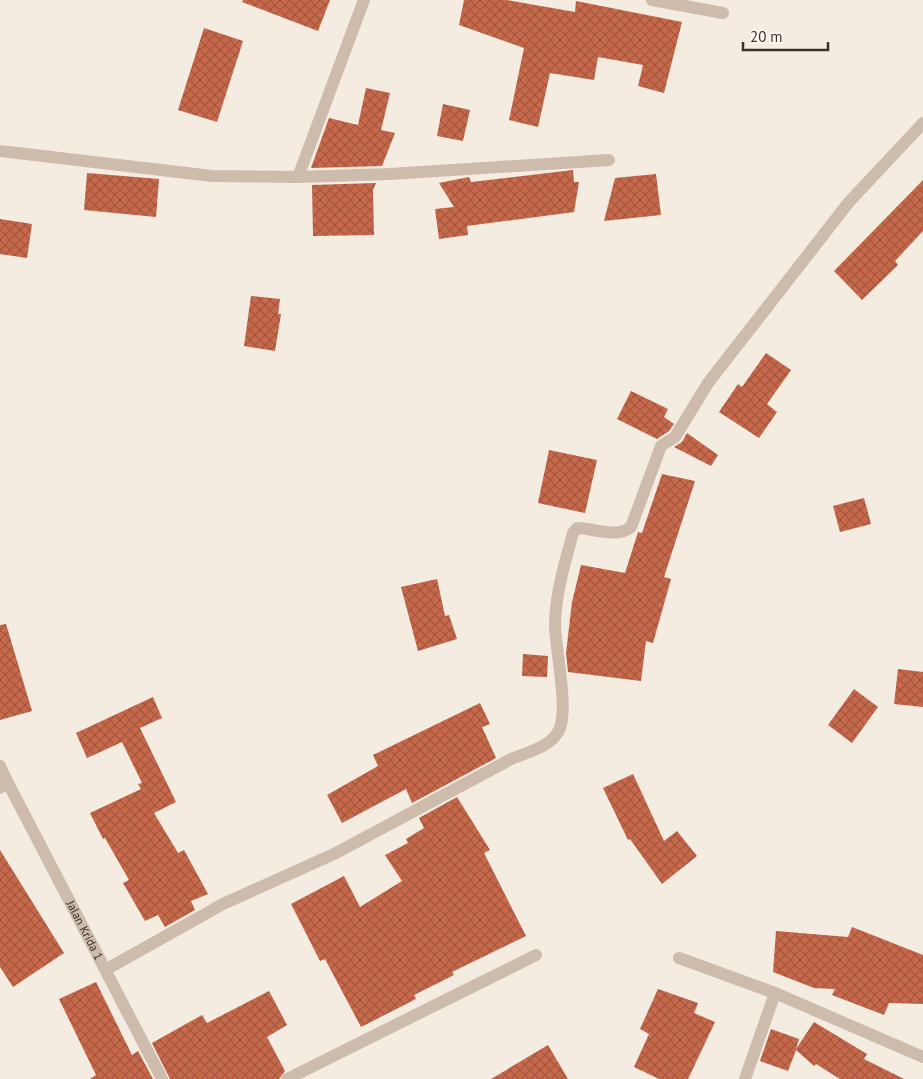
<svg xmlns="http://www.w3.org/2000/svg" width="923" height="1079" font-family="'PT Sans',sans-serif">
<defs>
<pattern id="building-cross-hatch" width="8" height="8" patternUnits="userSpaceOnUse" patternTransform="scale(1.25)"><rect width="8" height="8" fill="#c8694b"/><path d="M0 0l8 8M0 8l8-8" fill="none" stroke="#a4573f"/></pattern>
</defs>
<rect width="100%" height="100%" fill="#f4ebe1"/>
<path fill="url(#building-cross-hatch)" d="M 243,0 L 330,0 L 318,31 L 242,2 Z
M 464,0 L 507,0 L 575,12 L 576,1 L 682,22 L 664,93 L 638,86 L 643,65 L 598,57 L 594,80 L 550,73 L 538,127 L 509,120 L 524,48 L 459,25 Z
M 204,28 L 243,41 L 217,122 L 178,110 Z
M 366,88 L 390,93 L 381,130 L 395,133 L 382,166 L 311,168 L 329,118 L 358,125 Z
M 443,104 L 470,110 L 463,141 L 437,136 Z
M 573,170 L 574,182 L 579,182 L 574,212 L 467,226 L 468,235 L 439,239 L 435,209 L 454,207 L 439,183 L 469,177 L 471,182 Z
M 87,173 L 159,179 L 156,217 L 84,210 Z
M 656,174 L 661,215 L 604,221 L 615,178 Z
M 923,180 L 923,231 L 895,261 L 898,265 L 862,300 L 834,271 Z
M 376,183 L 373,190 L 374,235 L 313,236 L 312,185 Z
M 0,219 L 32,224 L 27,258 L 0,254 Z
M 251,296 L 280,299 L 278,314 L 281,314 L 275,351 L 244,346 Z
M 766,353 L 791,370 L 767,404 L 777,412 L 759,438 L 719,412 L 738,384 L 742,387 Z
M 631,391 L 668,409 L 664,417 L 674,424 L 669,431 L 657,439 L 617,419 Z
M 687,433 L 718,455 L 711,466 L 674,447 L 682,442 Z
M 549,450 L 597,460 L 585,513 L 538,503 Z
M 662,474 L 695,481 L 664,577 L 671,579 L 653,643 L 646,641 L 641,681 L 568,672 L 566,653 L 572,602 L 581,565 L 625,573 L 638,532 L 642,533 Z
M 864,498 L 871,524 L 840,532 L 833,506 Z
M 437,579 L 445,616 L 449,615 L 457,639 L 418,651 L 401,587 Z
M 6,624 L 32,711 L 0,720 L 0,625 Z
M 523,654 L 548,656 L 547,677 L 522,676 Z
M 898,669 L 923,672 L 923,707 L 894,704 Z
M 854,689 L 878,707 L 852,743 L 828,725 Z
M 153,697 L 162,718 L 140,728 L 176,802 L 154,813 L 178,853 L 184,850 L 208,894 L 191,901 L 195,910 L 165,927 L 158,915 L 145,921 L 123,883 L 129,880 L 105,838 L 103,839 L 90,813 L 141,789 L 138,784 L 142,783 L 122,742 L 87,758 L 76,733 Z
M 480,703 L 490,724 L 482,727 L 496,758 L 412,803 L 406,789 L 342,823 L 327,795 L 378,766 L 373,755 Z
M 633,774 L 664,841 L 677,831 L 697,856 L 662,884 L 630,839 L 628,840 L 603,788 Z
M 457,797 L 490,850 L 484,853 L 526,936 L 452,972 L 454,975 L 414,995 L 416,999 L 361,1027 L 325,959 L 320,961 L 291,904 L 344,876 L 360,907 L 402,881 L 385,855 L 408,843 L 406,839 L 424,828 L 419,818 Z
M 0,850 L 64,953 L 13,987 L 0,967 Z
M 852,927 L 923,955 L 923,1004 L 889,1003 L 884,1015 L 832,995 L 835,989 L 814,988 L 773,972 L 776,931 L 848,937 Z
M 96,982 L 132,1055 L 138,1051 L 153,1079 L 90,1079 L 96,1075 L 59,999 Z
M 658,989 L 698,1003 L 694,1013 L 715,1022 L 688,1079 L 659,1079 L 634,1067 L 649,1034 L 640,1029 Z
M 269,991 L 287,1025 L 267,1037 L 285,1071 L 279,1079 L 170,1079 L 152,1043 L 202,1015 L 207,1023 Z
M 814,1022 L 867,1054 L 864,1059 L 904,1079 L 840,1079 L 816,1064 L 814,1066 L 796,1050 L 788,1071 L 760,1061 L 771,1029 L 799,1039 L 796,1049 Z
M 548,1045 L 568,1079 L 491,1079 Z"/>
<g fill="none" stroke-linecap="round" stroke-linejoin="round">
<path stroke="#cdbbac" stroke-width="12" d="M 652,0 L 723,13
M 0,151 L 212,176 L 298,177 L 364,0
M 298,177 L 390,174 L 609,160
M 679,958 L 775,993 L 923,1057
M 107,969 L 223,904 L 336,853 L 513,758 C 529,752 553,746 560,728 C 568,705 556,652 555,626 C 555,595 565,562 573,533 L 577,528 C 594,528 616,539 631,527 L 661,446 L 675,437 L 708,383 L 849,202 L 923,123
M 287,1079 L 536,955
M 745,1079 L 775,993"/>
<g stroke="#cdbbac" stroke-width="12">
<path d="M 0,766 L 8,783 L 0,788"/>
<path id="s1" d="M 8,783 L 162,1079"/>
</g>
</g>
<g text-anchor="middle" stroke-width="4" stroke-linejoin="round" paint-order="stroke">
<g font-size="12" fill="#3b302b" stroke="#fbf5ee">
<text dy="4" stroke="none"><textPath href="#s1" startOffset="166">Jalan Krida 1</textPath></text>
</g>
</g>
<path d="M743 42v8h85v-8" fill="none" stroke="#3b302b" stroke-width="2.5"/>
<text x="750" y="42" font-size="15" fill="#3b302b" stroke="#fbf5ee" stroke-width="4" paint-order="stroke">20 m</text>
</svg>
